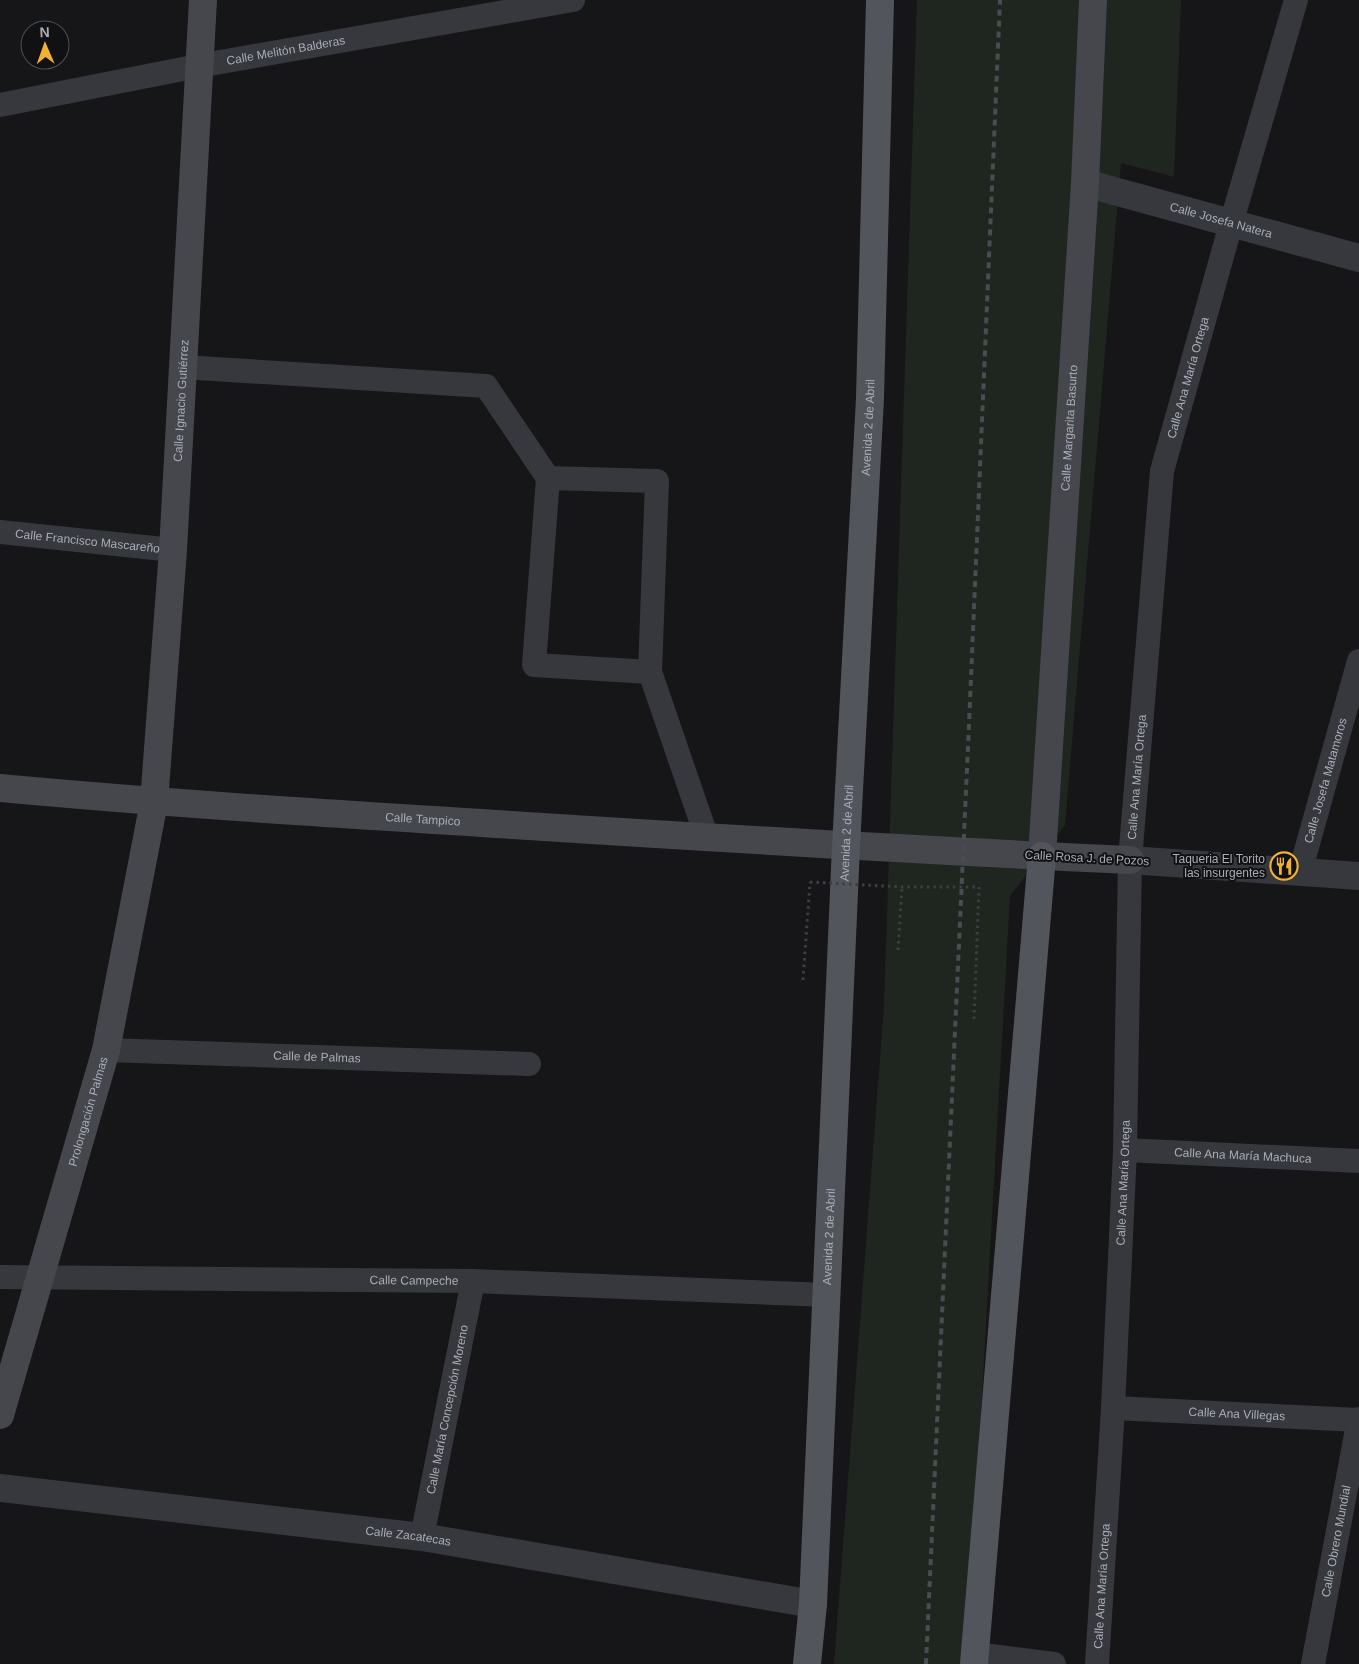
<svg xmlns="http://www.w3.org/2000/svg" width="1359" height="1664" font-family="Arial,sans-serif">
<rect width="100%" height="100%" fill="#161618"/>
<path fill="#1e261f" d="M 917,0 L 1181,0 L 1174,177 L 1121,163 L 1065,825 L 1010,896 L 967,1664 L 834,1664 L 884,1006 Z"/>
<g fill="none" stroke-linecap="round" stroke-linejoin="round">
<path stroke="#3d3f44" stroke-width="3" stroke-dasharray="2.5 4" stroke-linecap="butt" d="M 898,950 L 902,887
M 803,980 L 810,882
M 974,1019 L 979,887"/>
<g stroke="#37383d" stroke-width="24">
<path id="s1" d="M 0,105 L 198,66 L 573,0"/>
<path d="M 182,367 L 486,386 L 548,478 L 534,665 L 650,672"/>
<path d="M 548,478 L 657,481 L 650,672 L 707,838"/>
<path id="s2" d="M 0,532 L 173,550"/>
<path id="s3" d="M 1300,872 L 1359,661"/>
<path id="s4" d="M 106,1050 L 529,1064"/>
<path id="s5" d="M 1125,1150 L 1359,1161"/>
<path id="s6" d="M 0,1277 L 473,1281 L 827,1295"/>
<path id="s7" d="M 1113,1408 L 1359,1420"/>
<path id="s8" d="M 422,1537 L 473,1281"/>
<path d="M 975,1654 L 1054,1664"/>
<path id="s9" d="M 1097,1664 L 1113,1408 L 1125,1150 L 1130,860 L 1162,471 L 1231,224 L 1296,0"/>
<path id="s10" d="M 1313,1664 L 1359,1419"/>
</g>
<g stroke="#37383d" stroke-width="28">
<path id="s11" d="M 1085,183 L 1359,258"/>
<path d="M 1130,860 L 1359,876"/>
<path id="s12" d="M 0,1488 L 422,1537 L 813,1604"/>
</g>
<g stroke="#45474d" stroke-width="28">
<path id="s13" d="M 0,788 C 161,803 321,813 482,823 C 698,837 914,850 1130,860"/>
<path id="s14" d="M 1042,856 L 1085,183 L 1093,0"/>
<path id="s15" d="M 0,1415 L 106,1050 L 154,802 L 173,550 L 203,0"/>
</g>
<g stroke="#53555c" stroke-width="28">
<path id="s16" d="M 807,1664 L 813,1604 L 846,846 L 870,398 L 880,0"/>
<path d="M 974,1664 L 1042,856"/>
</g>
<path stroke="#4a4c52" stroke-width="4" stroke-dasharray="6 5" stroke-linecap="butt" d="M 926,1664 L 969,725 L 1000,0"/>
<path stroke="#3d3f44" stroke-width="3" stroke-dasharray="2.5 4" stroke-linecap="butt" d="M 810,882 L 902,887 L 979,887"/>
</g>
<defs>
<g id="restaurant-ring" transform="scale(1.4375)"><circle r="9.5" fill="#111113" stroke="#f2b134" stroke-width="1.5"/><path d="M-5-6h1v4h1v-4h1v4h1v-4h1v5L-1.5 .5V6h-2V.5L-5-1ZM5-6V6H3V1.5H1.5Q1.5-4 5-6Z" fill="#f2b134"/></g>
</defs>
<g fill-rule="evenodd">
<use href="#restaurant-ring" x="1284" y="866"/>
</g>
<g text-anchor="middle" stroke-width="4" stroke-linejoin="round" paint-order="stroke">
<g font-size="12" fill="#a8adb8" stroke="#111113">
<text dy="4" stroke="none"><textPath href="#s1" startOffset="291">Calle Melitón Balderas</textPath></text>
<text dy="4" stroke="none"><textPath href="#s11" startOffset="141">Calle Josefa Natera</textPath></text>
<text dy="4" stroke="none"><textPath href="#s9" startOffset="1292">Calle Ana María Ortega</textPath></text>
<text dy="4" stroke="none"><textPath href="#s15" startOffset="1035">Calle Ignacio Gutiérrez</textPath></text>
<text dy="4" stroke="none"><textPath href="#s16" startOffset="1238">Avenida 2 de Abril</textPath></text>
<text dy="4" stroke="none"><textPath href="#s14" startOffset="429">Calle Margarita Basurto</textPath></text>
<text dy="4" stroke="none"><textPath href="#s2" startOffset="88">Calle Francisco Mascareño</textPath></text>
<text dy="4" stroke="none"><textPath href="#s9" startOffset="888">Calle Ana María Ortega</textPath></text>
<text dy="4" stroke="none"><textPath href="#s3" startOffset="95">Calle Josefa Matamoros</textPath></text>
<text dy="4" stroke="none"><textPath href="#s13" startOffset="424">Calle Tampico</textPath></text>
<text dy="4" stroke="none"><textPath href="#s16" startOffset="832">Avenida 2 de Abril</textPath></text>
<text transform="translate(1087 858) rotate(3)" y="4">Calle Rosa J. de Pozos</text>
<text dy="4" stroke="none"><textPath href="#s4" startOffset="211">Calle de Palmas</textPath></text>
<text dy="4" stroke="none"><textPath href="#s15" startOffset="316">Prolongación Palmas</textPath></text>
<text dy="4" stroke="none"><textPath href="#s5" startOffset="118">Calle Ana María Machuca</textPath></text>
<text dy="4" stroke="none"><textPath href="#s9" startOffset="482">Calle Ana María Ortega</textPath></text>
<text dy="4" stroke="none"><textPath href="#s16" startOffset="428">Avenida 2 de Abril</textPath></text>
<text dy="4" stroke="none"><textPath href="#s6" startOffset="414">Calle Campeche</textPath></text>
<text dy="4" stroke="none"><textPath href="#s8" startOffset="130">Calle María Concepción Moreno</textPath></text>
<text dy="4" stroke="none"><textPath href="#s7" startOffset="124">Calle Ana Villegas</textPath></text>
<text dy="4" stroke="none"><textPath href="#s12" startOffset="411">Calle Zacatecas</textPath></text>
<text dy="4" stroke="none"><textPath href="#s10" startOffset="125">Calle Obrero Mundial</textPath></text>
<text dy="4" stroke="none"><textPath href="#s9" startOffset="78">Calle Ana María Ortega</textPath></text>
</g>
<g font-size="12" fill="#a8adb8" stroke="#111113" text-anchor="end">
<text x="1265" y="863">Taqueria El Torito<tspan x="1265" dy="14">las insurgentes</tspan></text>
</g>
</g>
<g transform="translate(45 45) rotate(358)"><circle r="24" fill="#111113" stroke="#4d4f55"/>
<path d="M0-4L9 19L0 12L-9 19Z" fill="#f2b134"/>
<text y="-8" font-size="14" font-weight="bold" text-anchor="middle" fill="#a8adb8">N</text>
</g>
</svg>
